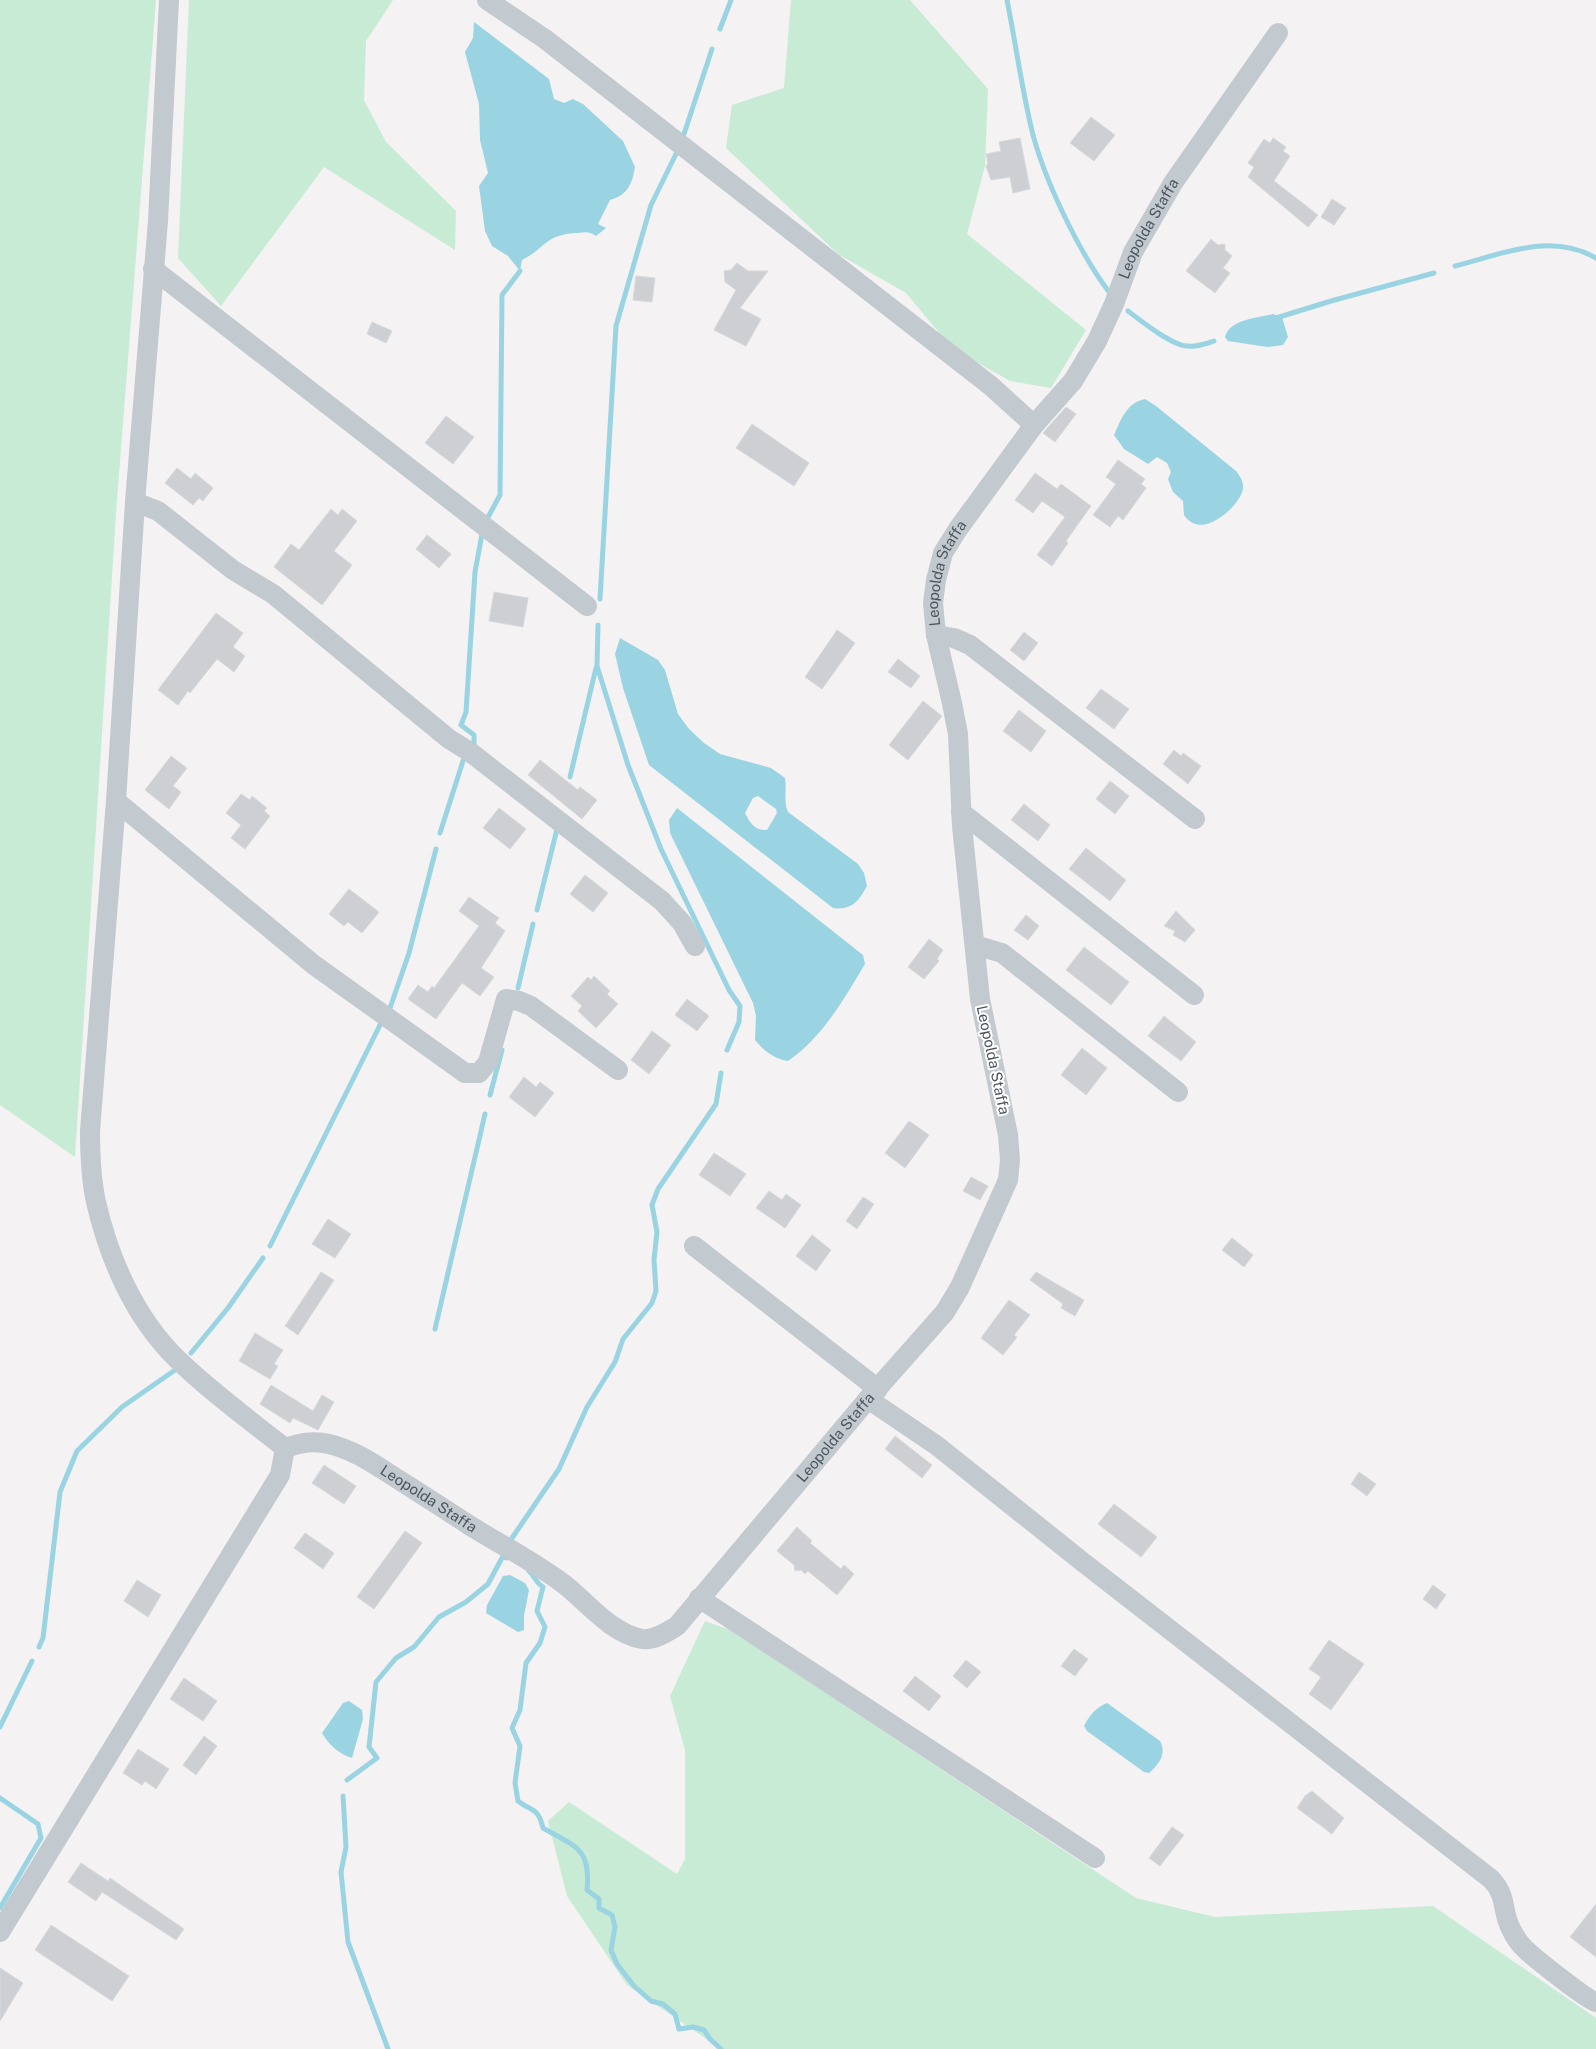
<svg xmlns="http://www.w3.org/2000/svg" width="1596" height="2049" font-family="'Public Sans',sans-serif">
<rect width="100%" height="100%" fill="#f4f2f2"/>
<path fill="#c7ebd5" d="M 0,0 L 156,0 L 116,513 L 75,1157 L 0,1105 Z
M 189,0 L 393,0 L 366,41 L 364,100 L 386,142 L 456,211 L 455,250 L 324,167 L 221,306 L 178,258 Z
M 791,0 L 910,0 L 988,89 L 985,166 L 967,234 L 1086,330 L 1051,388 L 1010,381 L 952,348 L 906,293 L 838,254 L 726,148 L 732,105 L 784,88 Z
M 705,1621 L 730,1630 L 1136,1898 L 1215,1917 L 1433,1906 L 1596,2018 L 1596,2049 L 721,2049 L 627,1985 L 567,1896 L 548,1821 L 569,1802 L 677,1874 L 685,1859 L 685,1750 L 670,1696 Z"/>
<path fill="#9ad4e3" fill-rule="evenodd" d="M 474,22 L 549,79 L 554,99 L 564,103 L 573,99 L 583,104 L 623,141 L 635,167 C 632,184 628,195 610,200 L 598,224 L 606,228 L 596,236 C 589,231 586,232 578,233 C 545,234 546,248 522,260 L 520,271 L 508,256 L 492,246 L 485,231 L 479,186 L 488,173 L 480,140 L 479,104 L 465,52 L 473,38 Z
M 1273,314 L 1282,317 L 1288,337 L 1283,345 L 1267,347 L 1228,341 L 1225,337 C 1230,319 1257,318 1273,314 Z
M 1145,399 L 1156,406 L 1236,471 C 1240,476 1244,482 1243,489 C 1240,505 1210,532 1193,523 C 1190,522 1186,518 1184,515 L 1183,501 L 1173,492 L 1168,479 L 1171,472 L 1167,463 L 1157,457 L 1148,464 L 1124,449 L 1114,435 C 1121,420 1126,403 1145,399 Z
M 620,638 L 658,660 L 665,670 L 678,714 L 689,729 L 704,743 L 720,754 L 771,768 L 785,778 C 787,791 783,801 788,812 L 858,864 L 864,873 L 867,886 C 859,901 851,911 833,908 L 649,765 L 623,688 L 615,654 ZM 758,796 L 776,809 L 777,813 L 767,830 C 755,831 750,823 745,813 L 753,798 Z
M 677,808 L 863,955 L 865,964 C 844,999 823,1037 788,1061 C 773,1058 764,1051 755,1040 L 756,1016 L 753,1003 L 670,833 L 669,820 Z
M 510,1575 L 525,1583 L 529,1590 L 524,1616 L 524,1630 L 518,1632 L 486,1613 L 487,1605 L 503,1576 Z
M 349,1701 L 362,1710 L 363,1719 L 352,1758 C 339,1754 328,1744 322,1733 L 343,1703 Z
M 1107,1703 L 1160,1741 C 1167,1754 1159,1764 1149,1773 L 1144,1772 L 1087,1731 L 1084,1726 C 1089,1716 1096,1707 1107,1703 Z"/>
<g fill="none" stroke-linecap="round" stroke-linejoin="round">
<path stroke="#9ad4e3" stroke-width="5" d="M 1007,0 C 1016,45 1022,91 1033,135 C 1046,183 1079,252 1109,292
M 720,29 L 731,0
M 684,134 L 712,49
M 1455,266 C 1502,254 1550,232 1596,258
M 1128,311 C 1141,321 1171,345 1187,346 C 1197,347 1205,344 1214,341
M 1276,318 L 1331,301 L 1434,273
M 487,519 L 500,495 L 502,295 L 520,271
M 600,599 L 616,326 L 651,205 L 676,154
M 598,625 L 597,666 L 628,765 L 661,849 L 729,990 L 740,1006 L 739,1022 L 727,1050
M 474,743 L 474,735 L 461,725 L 466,712 L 475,572 L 482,534
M 570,777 L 596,668
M 440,833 L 463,761
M 537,910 L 557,829
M 518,988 L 533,924
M 390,1008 L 409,953 L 436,849
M 490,1095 L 502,1050
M 270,1246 L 381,1023
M 435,1329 L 485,1114
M 191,1353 L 228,1308 L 263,1258
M 512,1538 L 559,1469 L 587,1407 L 615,1362 L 623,1339 L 652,1303 L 656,1291 L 654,1260 L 657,1232 L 652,1205 L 658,1189 L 716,1104 L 721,1073
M 529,1571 C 536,1577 534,1581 543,1587 L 537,1611 L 545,1627 L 540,1643 L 526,1663 L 520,1710 L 512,1728 L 520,1746 L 515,1783 L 518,1801 C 532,1812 538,1807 543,1828 C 576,1847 591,1848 587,1890 L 599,1899 L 599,1908 L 612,1915 L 615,1927 L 611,1950 L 617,1964 L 634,1986 L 651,2001 L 663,2004 L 675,2014 L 679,2029 L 693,2027 L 704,2030 L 710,2039 L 721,2049
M 39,1647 L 43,1638 L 60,1492 L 77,1451 L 122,1407 L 175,1370
M 0,1727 L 32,1661
M 347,1780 L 377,1758 L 369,1747 L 376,1682 L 396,1658 L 414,1647 L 439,1617 L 466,1602 L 488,1584 L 503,1556 L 507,1558
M 343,1796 L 346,1847 L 341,1872 L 348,1942 L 388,2049
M 0,1798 L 38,1824 L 41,1838 L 0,1908"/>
</g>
<path fill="#cdcfd3" stroke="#d7d9dc" d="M 1091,117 L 1115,135 L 1094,161 L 1070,143 Z
M 1020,138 L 1030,189 L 1013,193 L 1010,177 L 991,180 L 986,166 L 988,163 L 986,154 L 1001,151 L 999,142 Z
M 1273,138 L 1286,147 L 1283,151 L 1290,156 L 1274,181 L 1318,215 L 1308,227 L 1248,177 L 1254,167 L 1248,163 L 1264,139 L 1270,143 Z
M 1332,199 L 1346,208 L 1334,225 L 1321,217 Z
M 1211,239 L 1218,245 L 1225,244 L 1225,250 L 1232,256 L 1223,268 L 1230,273 L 1215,293 L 1186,271 Z
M 737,263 L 748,271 L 768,271 L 740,308 L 761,319 L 746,346 L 714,330 L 736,290 L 725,282 L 724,271 L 731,270 Z
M 636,276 L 655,278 L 652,302 L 633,300 Z
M 372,322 L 392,331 L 386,343 L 367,334 Z
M 1066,407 L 1076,414 L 1055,442 L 1043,433 Z
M 446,416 L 474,437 L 453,464 L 425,443 Z
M 752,424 L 809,463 L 794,486 L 736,448 Z
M 1118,460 L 1145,479 L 1141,484 L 1146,488 L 1123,520 L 1118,516 L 1110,527 L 1093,515 L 1116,484 L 1106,477 Z
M 177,468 L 191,479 L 195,473 L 213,488 L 203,501 L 199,498 L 193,505 L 165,483 Z
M 1035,473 L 1057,489 L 1061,484 L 1091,506 L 1066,541 L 1068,543 L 1052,566 L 1037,555 L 1065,517 L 1042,501 L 1033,513 L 1015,500 Z
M 331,509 L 338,515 L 342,509 L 357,521 L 334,551 L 352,565 L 322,605 L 274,567 L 291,544 L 299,550 Z
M 427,535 L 451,554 L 439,568 L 416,549 Z
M 494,592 L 528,598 L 523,627 L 489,621 Z
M 216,613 L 243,633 L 233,647 L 245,656 L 234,672 L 217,659 L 190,693 L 188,691 L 178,705 L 158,690 Z
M 837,630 L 855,643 L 822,689 L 805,677 Z
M 1024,632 L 1038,643 L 1024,661 L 1010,650 Z
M 898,659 L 920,676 L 911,688 L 888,672 Z
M 1101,689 L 1129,709 L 1114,729 L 1086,708 Z
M 923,701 L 942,716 L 908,760 L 889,745 Z
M 1019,710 L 1046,731 L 1031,752 L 1003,731 Z
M 1174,750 L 1181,756 L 1183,753 L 1201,766 L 1188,784 L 1163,764 Z
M 171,756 L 187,768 L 173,786 L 181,792 L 169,809 L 145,790 Z
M 540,760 L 578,790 L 580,787 L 597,800 L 582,819 L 528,775 Z
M 1110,781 L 1129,796 L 1115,814 L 1096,799 Z
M 241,794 L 250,800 L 252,796 L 267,808 L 264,811 L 270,816 L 245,849 L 231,838 L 241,825 L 226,813 Z
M 1024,804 L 1050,825 L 1038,841 L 1011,820 Z
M 499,808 L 526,829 L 510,849 L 483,828 Z
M 1086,848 L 1126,880 L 1110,901 L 1069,869 Z
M 585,875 L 608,893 L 593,912 L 570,894 Z
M 349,889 L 379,912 L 362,933 L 348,922 L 344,926 L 329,914 Z
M 469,897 L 499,918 L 495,923 L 505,931 L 481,968 L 494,977 L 480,996 L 462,983 L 436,1019 L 408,999 L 418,985 L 428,992 L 432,986 L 434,988 L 479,926 L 459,911 Z
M 1176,911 L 1195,930 L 1185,942 L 1173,935 L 1175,931 L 1164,926 Z
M 1026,915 L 1039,926 L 1028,940 L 1014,930 Z
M 929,939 L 943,950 L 937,959 L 939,961 L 924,979 L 908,967 Z
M 1084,947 L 1129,982 L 1111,1005 L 1066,970 Z
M 594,976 L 610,991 L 607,994 L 618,1004 L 596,1028 L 578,1011 L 582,1006 L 571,996 L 588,977 L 591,980 Z
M 687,999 L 709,1016 L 697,1031 L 675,1015 Z
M 1164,1016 L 1196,1042 L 1181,1061 L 1148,1036 Z
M 652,1031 L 671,1045 L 649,1074 L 631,1060 Z
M 1082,1048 L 1107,1068 L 1086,1095 L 1061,1075 Z
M 524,1077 L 536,1087 L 540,1082 L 554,1093 L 535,1117 L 509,1097 Z
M 909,1121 L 929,1135 L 905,1168 L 885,1153 Z
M 714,1153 L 746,1174 L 730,1196 L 699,1175 Z
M 971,1177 L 988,1186 L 980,1200 L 963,1191 Z
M 769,1191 L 782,1200 L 786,1194 L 801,1205 L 785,1228 L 756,1208 Z
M 863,1197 L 874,1204 L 857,1229 L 846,1221 Z
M 328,1219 L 351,1234 L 335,1258 L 312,1244 Z
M 812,1235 L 831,1250 L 816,1271 L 796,1256 Z
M 1232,1238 L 1253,1255 L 1244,1267 L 1222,1250 Z
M 321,1272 L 334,1280 L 298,1335 L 285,1326 Z
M 1036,1272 L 1084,1300 L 1075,1316 L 1061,1308 L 1063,1304 L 1030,1280 Z
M 1009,1300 L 1030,1315 L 1014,1335 L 1017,1337 L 1003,1355 L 981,1338 Z
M 255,1333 L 283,1350 L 274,1364 L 278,1366 L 270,1379 L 239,1361 Z
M 271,1385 L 313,1411 L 322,1395 L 334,1402 L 318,1430 L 293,1418 L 290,1423 L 260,1404 Z
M 895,1436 L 932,1465 L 922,1478 L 885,1449 Z
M 324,1465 L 356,1486 L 344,1504 L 312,1483 Z
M 1359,1472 L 1376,1484 L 1367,1496 L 1351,1484 Z
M 1114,1504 L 1157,1537 L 1141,1557 L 1098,1524 Z
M 797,1527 L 812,1541 L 810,1543 L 841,1569 L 844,1565 L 854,1574 L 837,1595 L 808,1571 L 805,1574 L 801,1570 L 795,1571 L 794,1565 L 777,1551 Z
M 405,1531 L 422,1543 L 374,1609 L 357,1597 Z
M 305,1533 L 334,1553 L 323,1569 L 294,1548 Z
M 137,1580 L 161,1595 L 148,1617 L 124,1601 Z
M 1433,1585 L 1446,1595 L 1436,1609 L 1423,1599 Z
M 1329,1640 L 1364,1664 L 1331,1710 L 1309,1694 L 1321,1677 L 1309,1669 Z
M 1074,1649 L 1088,1659 L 1075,1676 L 1061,1666 Z
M 966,1660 L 981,1672 L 967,1688 L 953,1676 Z
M 915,1676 L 941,1696 L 929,1711 L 903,1691 Z
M 184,1678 L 217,1701 L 203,1721 L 170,1699 Z
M 204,1736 L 217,1746 L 196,1775 L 183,1765 Z
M 138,1749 L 169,1769 L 156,1789 L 145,1781 L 142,1785 L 123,1773 Z
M 1312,1791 L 1344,1818 L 1332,1834 L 1297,1808 L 1305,1796 Z
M 1172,1827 L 1184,1835 L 1160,1866 L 1149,1858 Z
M 81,1863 L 108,1881 L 110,1878 L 184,1929 L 176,1940 L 102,1892 L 96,1901 L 68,1882 Z
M 1596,1904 L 1596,1957 L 1570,1937 Z
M 51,1925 L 129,1976 L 112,2001 L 35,1950 Z
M 0,1968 L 23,1983 L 0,2021 Z"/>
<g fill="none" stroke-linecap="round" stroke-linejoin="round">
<g stroke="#c2c9cf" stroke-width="20">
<path d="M 169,0 L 158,221 L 135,502 L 116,801 L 90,1131 C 90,1155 91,1179 96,1202 C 109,1259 135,1318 177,1359 C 210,1391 248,1419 285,1448"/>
<path d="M 487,0 L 545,39 L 991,386 L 1034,425"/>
<path d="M 153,269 L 587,606"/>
<path d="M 135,502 L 158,511 L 233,570 L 273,594 L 449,739 L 470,752 L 662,901 L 682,923 L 695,946"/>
<path d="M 936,635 L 954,638 L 970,645 L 1195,819"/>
<path d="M 116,801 L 314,965 L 465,1073 L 479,1073 L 488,1062 L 506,999 L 519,1001 L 531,1006 L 618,1070"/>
<path d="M 961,812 L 1194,995"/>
<path d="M 975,945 L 1002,953 L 1178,1092"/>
<path d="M 694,1246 L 878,1389"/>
<path d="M 868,1399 L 936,1445 L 1084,1563 L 1491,1879 C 1508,1897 1501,1910 1511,1929 C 1514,1935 1519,1943 1524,1948 C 1533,1957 1587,2000 1596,2002"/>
<path id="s1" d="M 285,1448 C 300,1443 313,1440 329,1444 C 355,1450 377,1466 399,1480 C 423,1495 446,1510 469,1525 C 501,1545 535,1562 565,1585 C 589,1604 611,1633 642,1639 C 654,1641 667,1632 677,1626 L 868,1399 L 945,1312 L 960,1287 L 1008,1180 L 1010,1160 L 1008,1135 L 980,999 L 962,826 L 958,734 L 952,703 L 936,635 L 933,603 L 936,580 L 943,553 L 958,529 L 1034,425 L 1073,381 L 1097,341 L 1114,304 L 1133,252 L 1173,183 L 1278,33"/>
<path d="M 699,1598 L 1095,1858"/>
<path d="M 0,1932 L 280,1475 L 285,1448"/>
</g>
</g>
<g text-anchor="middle" stroke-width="4" stroke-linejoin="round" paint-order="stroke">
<g font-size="15" fill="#4c555d" stroke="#fff">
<text dy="5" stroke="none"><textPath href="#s1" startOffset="2034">Leopolda Staffa</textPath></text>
<text dy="5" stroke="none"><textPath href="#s1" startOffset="1629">Leopolda Staffa</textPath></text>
<text transform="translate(993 1060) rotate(78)" y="5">Leopolda Staffa</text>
<text dy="5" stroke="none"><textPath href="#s1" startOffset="700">Leopolda Staffa</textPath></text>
<text dy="5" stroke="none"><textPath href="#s1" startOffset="159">Leopolda Staffa</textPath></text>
</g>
</g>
</svg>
